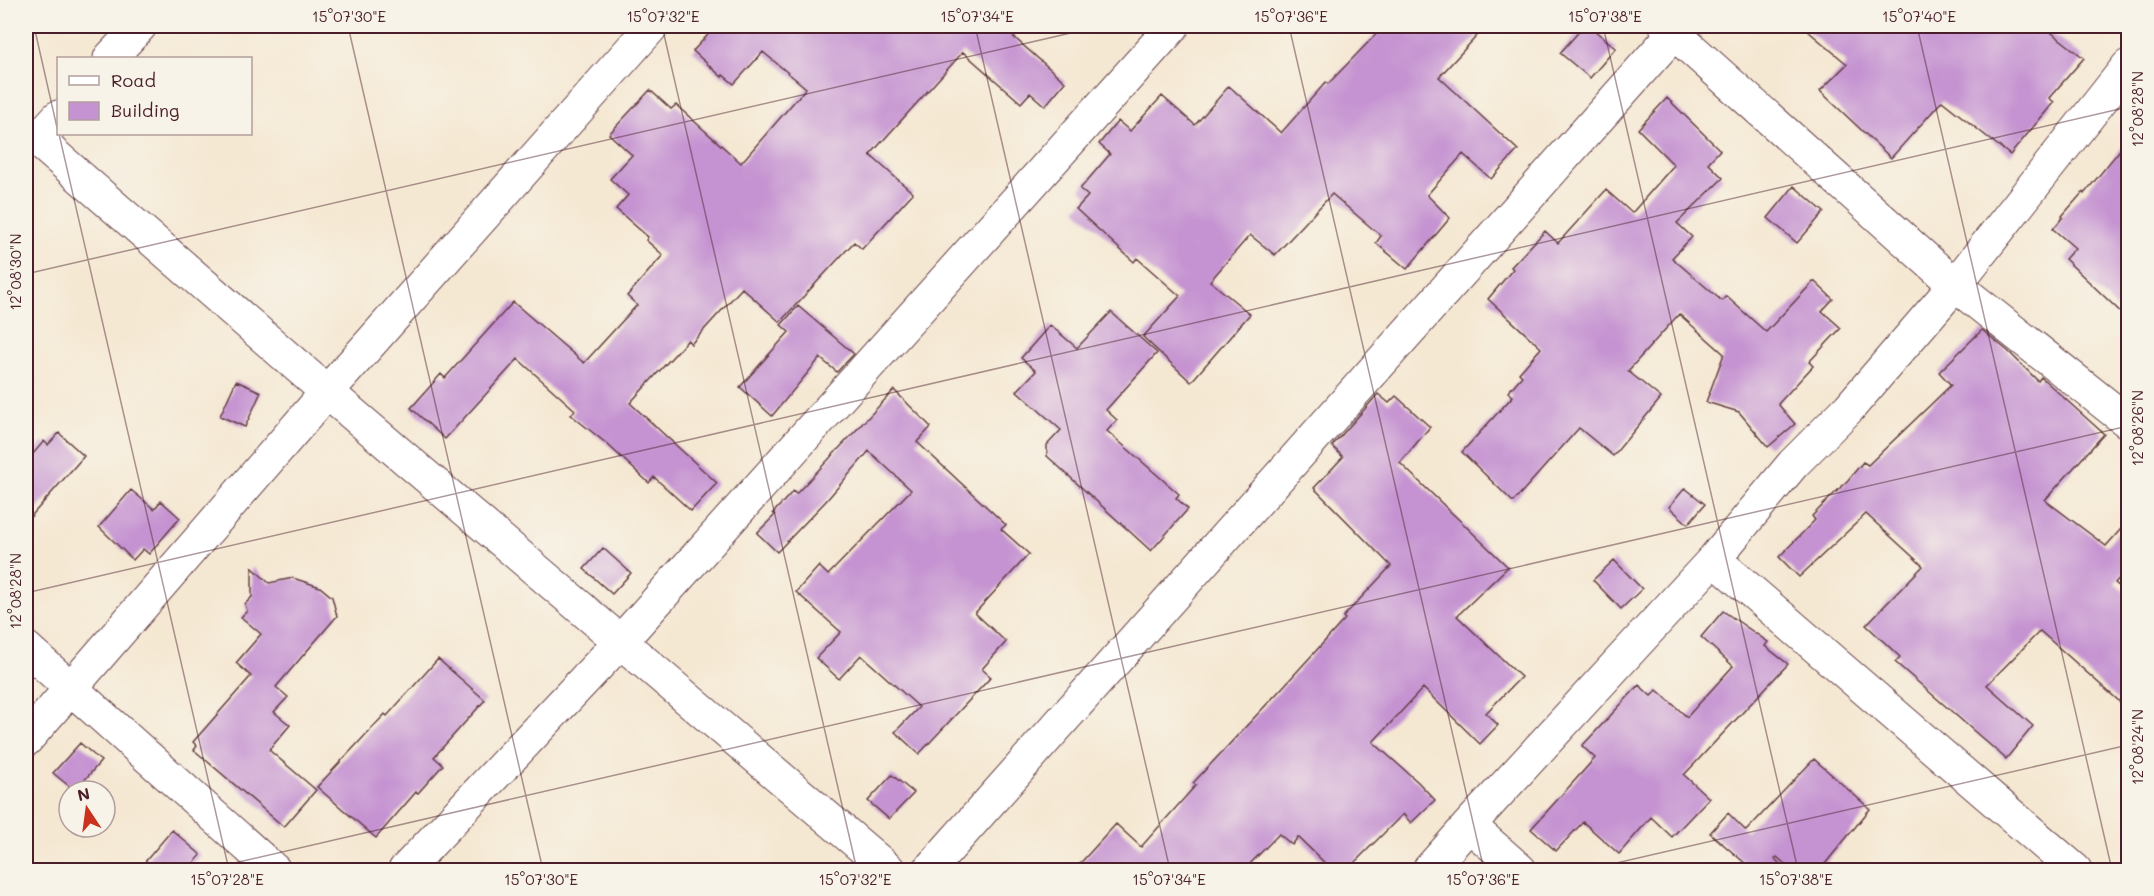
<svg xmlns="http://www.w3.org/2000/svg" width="2154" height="896" font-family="Mali,sans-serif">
<rect width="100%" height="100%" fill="#f7f3e8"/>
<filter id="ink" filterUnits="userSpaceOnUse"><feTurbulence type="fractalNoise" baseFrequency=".0167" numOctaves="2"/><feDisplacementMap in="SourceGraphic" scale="12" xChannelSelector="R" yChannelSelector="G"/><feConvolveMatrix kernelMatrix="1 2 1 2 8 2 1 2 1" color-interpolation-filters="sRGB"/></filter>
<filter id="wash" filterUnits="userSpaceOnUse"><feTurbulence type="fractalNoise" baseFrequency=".008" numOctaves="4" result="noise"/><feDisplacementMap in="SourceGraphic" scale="24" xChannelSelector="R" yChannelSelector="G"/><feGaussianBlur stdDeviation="1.35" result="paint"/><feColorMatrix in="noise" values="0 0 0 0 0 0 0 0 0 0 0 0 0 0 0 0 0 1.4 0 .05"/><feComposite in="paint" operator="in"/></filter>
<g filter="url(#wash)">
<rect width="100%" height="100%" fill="#f5e8d3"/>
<g id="blocks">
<path fill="#c593d1" d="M 716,26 L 1001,26 L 1065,82 L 1045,106 L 1030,93 L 1021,103 L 963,52 L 870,155 L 913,193 L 862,249 L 854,242 L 780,322 L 742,288 L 691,344 L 688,340 L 630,403 L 717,483 L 691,511 L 654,477 L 649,483 L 607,444 L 571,415 L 575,410 L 518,359 L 445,439 L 411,408 L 441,374 L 445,378 L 513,302 L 584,363 L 637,305 L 627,296 L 663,255 L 646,240 L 648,237 L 616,209 L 628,195 L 610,179 L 632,155 L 609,134 L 650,90 L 671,109 L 676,105 L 741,163 L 806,88 L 763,52 L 734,84 L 723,75 L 722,77 L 693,51 Z
M 1384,26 L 1486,26 L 1439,77 L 1518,150 L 1491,179 L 1463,154 L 1427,195 L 1450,218 L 1407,269 L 1376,243 L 1381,236 L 1332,194 L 1275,255 L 1250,235 L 1210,281 L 1250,314 L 1191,382 L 1143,337 L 1180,296 L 1137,258 L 1134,262 L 1076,209 L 1088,196 L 1080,189 L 1110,154 L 1099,144 L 1118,121 L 1130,131 L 1162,96 L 1195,125 L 1229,86 L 1281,133 L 1326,82 L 1328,84 Z
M 1584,26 L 1589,26 L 1616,48 L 1590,78 L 1560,53 Z
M 1802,26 L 2043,26 L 2084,58 L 2049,98 L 2054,102 L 2010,155 L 1942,101 L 1891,158 L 1820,91 L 1847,64 Z
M 1667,98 L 1720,150 L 1708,163 L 1723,178 L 1677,223 L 1692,237 L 1672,258 L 1722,301 L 1726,296 L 1766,332 L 1814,281 L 1833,299 L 1822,311 L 1841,328 L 1809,362 L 1813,366 L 1778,404 L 1795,424 L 1768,447 L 1739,412 L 1706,402 L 1724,354 L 1679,314 L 1628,371 L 1661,398 L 1613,456 L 1579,428 L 1513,502 L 1462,452 L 1513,396 L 1508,392 L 1522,376 L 1519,373 L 1541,348 L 1488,299 L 1513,269 L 1511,267 L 1545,231 L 1558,243 L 1606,190 L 1632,213 L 1674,165 L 1638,129 Z
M 2128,140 L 2128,319 L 2065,259 L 2075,248 L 2053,229 L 2063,217 L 2062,216 L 2083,192 L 2084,194 Z
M 1794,186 L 1824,212 L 1797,243 L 1768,218 Z
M 798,306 L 854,354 L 837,372 L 820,358 L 772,416 L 740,387 L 789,332 L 781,325 Z
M 1111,312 L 1157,353 L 1106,410 L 1117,420 L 1107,431 L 1179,494 L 1176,498 L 1188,509 L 1151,551 L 1047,456 L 1047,445 L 1061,430 L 1017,391 L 1036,371 L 1021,358 L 1050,325 L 1077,348 Z
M 1982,330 L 2008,351 L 2038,381 L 2041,377 L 2104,434 L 2045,500 L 2106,546 L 2128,521 L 2128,568 L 2115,583 L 2128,594 L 2128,709 L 2040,631 L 1987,685 L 2033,726 L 2006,759 L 1895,662 L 1900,657 L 1866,625 L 1923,566 L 1866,514 L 1799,577 L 1779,557 L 1815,520 L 1812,516 L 1848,480 L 1863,462 L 1868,465 L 1951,385 L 1939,372 Z
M 236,381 L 261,392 L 245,427 L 220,416 Z
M 894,390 L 931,427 L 917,442 L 1006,525 L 1001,529 L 1029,554 L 975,613 L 1006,642 L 982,669 L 991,677 L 919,754 L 895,732 L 919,707 L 861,655 L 839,679 L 816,658 L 841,632 L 796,592 L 819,566 L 828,575 L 911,490 L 869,451 L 826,501 L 777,552 L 757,533 L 775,515 L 773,513 L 793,491 L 796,494 Z
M 1378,394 L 1389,403 L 1396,396 L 1430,427 L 1400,463 L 1508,567 L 1457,616 L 1521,677 L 1486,713 L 1498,725 L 1480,744 L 1423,688 L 1373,742 L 1418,782 L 1435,800 L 1411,823 L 1403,814 L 1347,870 L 1332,870 L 1298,837 L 1292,845 L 1279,834 L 1244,870 L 1074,870 L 1116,824 L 1141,847 L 1196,785 L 1193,783 L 1282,688 L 1345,619 L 1343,617 L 1391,566 L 1314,488 L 1343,457 L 1332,446 Z
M 59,433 L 84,456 L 26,522 L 26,462 L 44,441 L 48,445 Z
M 1685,488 L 1705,504 L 1688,524 L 1669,507 Z
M 131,490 L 154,509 L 161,501 L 180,518 L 149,554 L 143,549 L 133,560 L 99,527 Z
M 603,548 L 631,573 L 612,594 L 584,569 Z
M 1614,560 L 1642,589 L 1621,609 L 1593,580 Z
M 252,567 L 269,583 L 293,578 L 320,587 L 332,597 L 337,616 L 276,687 L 288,697 L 274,712 L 290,725 L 269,750 L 316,790 L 284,827 L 194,750 L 197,746 L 193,742 L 251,676 L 236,663 L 261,634 L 241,617 L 247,611 L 245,604 L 252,597 Z
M 1723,611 L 1768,642 L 1765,646 L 1788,664 L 1684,775 L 1709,798 L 1672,837 L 1651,817 L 1619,854 L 1583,822 L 1556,851 L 1531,829 L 1595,758 L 1582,746 L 1639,685 L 1651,696 L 1657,690 L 1687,717 L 1733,666 L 1701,637 Z
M 438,659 L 485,700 L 434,757 L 443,765 L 418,793 L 416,792 L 376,838 L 317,787 L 385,714 L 387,716 Z
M 80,743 L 101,761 L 75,791 L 53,773 Z
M 1814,759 L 1870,809 L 1820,870 L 1792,870 L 1777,857 L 1775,859 L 1786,870 L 1753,870 L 1710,833 L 1728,813 L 1746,831 Z
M 892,775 L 914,793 L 889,819 L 868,801 Z
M 172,830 L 201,855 L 188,870 L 138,870 Z"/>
</g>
</g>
<g filter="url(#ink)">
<use href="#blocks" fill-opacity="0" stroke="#643d44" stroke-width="1.5"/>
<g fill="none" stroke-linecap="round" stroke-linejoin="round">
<g stroke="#643d44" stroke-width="35">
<path id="minor" d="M 1666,26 L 1955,285 L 2128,422
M 110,58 L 140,26
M 26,130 L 327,392 L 889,870
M 37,140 L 58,117
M 1714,559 L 2075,870
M 26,648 L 274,870
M 26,740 L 327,392 L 652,26
M 1469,825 L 1520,870
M 405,870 L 621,641 L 1173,26
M 929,870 L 1674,33
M 1429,870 L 1469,825 L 1714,559 L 1793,464 L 1849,408 L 1955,285 L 2128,66"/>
</g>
<use href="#minor" stroke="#fff" stroke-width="33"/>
</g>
</g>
<path fill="none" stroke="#4a1f2b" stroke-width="1.5" stroke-opacity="0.45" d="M 34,26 L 58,132M 348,26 L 543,870M 662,26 L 857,870M 975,26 L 1170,870M 1289,26 L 1484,870M 1603,26 L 1798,870M 1917,26 L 2112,870M 59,134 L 229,870M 26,274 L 1101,26M 26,593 L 2128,107M 204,870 L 2128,426M 1586,870 L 2128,745"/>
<rect width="2154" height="896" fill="none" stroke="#f7f3e8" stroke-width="66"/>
<rect x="57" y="57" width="195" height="78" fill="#f7f3e8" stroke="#b29e9c" stroke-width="1.5"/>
<rect x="69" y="76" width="30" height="9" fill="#ffffff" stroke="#b29e9c" stroke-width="1.5"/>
<text x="111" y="87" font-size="18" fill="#4a1f2b">Road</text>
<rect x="69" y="102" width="30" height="18" fill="#c593d1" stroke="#b29e9c" stroke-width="1.5"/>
<text x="111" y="117" font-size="18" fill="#4a1f2b">Building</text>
<g transform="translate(87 809) rotate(347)"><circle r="28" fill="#f7f3e8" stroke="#b29e9c" stroke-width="1.5"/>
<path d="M0-4.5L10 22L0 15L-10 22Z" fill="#c8321e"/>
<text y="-9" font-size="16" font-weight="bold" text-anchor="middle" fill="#4a1f2b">N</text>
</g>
<rect x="33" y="33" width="2088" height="830" fill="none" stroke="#4a1f2b" stroke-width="2"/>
<g font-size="15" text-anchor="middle" fill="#4a1f2b">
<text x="349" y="22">15°07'30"E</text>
<text x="663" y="22">15°07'32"E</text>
<text x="977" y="22">15°07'34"E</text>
<text x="1291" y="22">15°07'36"E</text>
<text x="1605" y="22">15°07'38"E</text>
<text x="1919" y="22">15°07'40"E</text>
<text transform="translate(2138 109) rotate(-90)" y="5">12°08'28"N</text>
<text transform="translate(16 272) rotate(-90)" y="5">12°08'30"N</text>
<text transform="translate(2138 428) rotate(-90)" y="5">12°08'26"N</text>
<text transform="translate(16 591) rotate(-90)" y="5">12°08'28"N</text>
<text transform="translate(2138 747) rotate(-90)" y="5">12°08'24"N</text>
<text x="227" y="885">15°07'28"E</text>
<text x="541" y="885">15°07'30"E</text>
<text x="855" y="885">15°07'32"E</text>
<text x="1169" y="885">15°07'34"E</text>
<text x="1483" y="885">15°07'36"E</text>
<text x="1796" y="885">15°07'38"E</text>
</g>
</svg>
